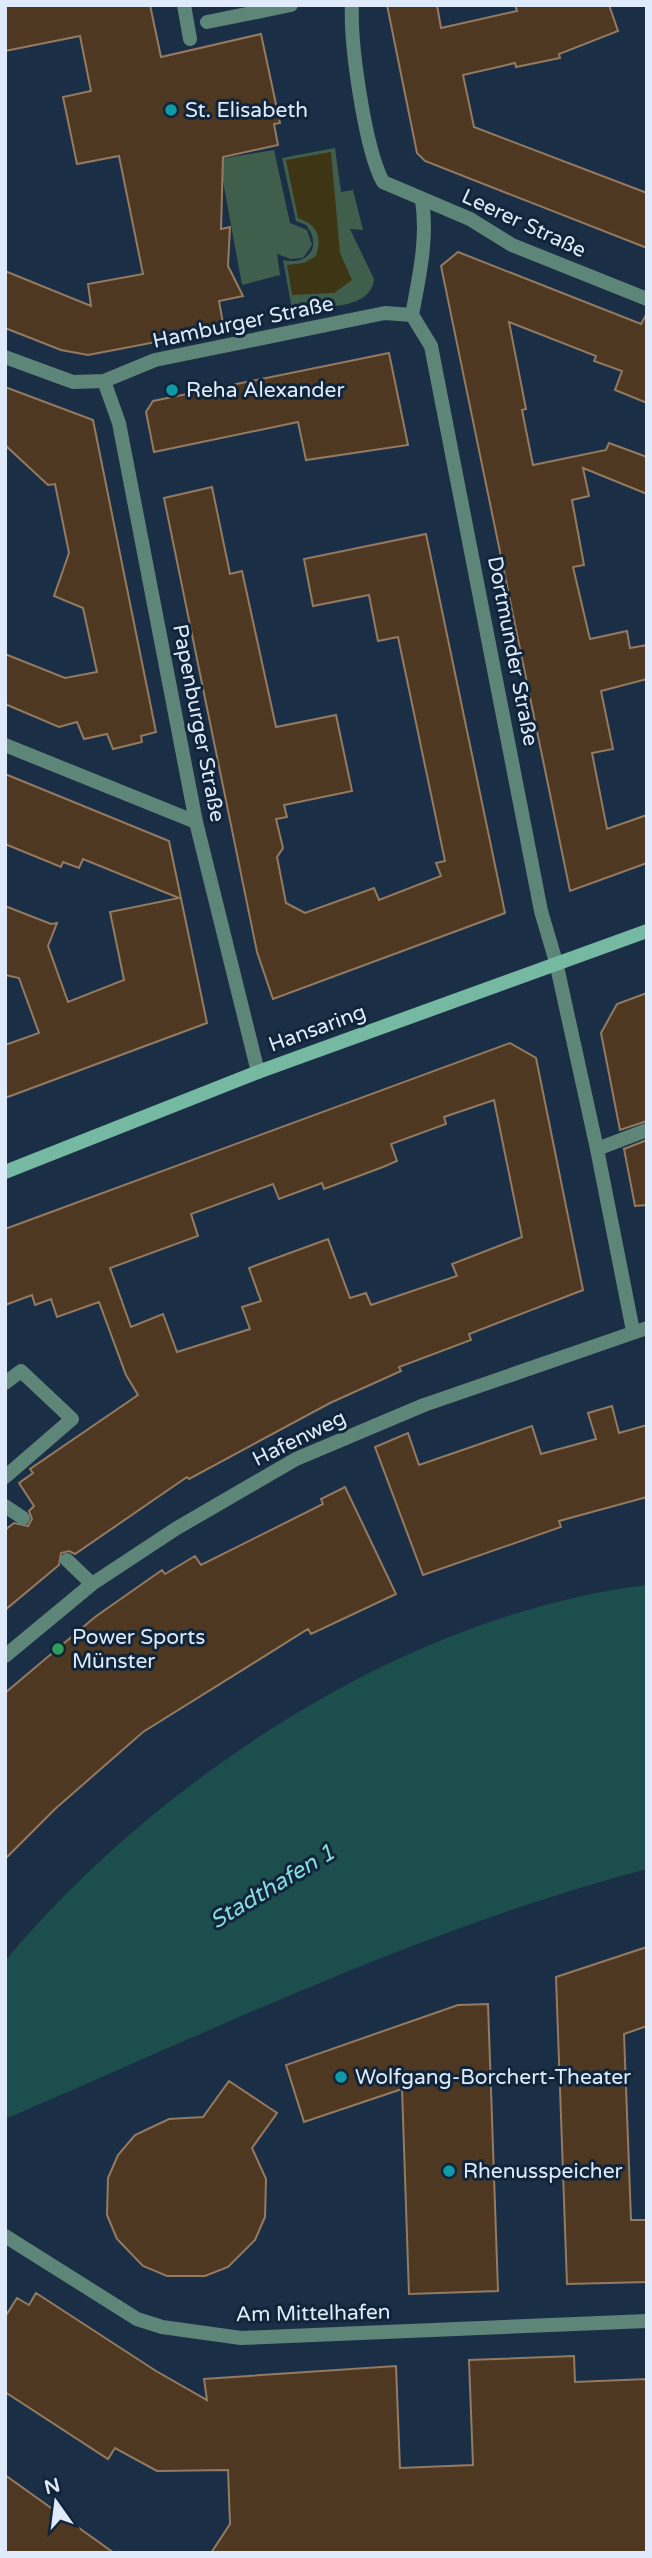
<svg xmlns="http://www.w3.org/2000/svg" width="652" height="2558" font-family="'Varela Round',sans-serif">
<rect width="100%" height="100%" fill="#1a2f45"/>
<path fill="#405e4c" d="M 335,148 L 341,192 L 353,190 L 363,230 L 350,229 L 374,279 C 371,312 316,306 292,309 L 283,260 C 308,266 323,246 306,225 L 296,221 L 282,158 Z
M 274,150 L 290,223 L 307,230 L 312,245 L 303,258 L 291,259 L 277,254 L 280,275 L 242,285 L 219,159 Z"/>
<path fill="#3d3514" d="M 331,152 L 340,253 L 352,280 L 334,293 L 292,295 L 287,265 L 304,263 L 316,256 C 322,237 318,225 298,218 L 286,160 Z"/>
<path fill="#1d4e4e" d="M 647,1585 L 647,1869 C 425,1927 216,2029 5,2119 L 5,1961 C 158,1778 407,1614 647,1585 Z"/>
<path fill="#4e3821" stroke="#947a61" stroke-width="2" fill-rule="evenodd" d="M 5,5 L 150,5 L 161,57 L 261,34 L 280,123 L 274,124 L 278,145 L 223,157 L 221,229 L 230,227 L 228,266 L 243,296 L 219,301 L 224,329 L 88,355 L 61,350 L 5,328 L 5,271 L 91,306 L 88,284 L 143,274 L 119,156 L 77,164 L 63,97 L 91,91 L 80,36 L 5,51 Z
M 387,5 L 437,5 L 441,28 L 517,11 L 515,5 L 609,5 L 618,31 L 559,54 L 560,58 L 516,67 L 515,63 L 463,75 L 474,127 L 647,193 L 647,248 L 425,161 L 417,153 Z
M 458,252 L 641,324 L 647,313 L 647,403 L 615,390 L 622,371 L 594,361 L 596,356 L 509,322 L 526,409 L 522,410 L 533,465 L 606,450 L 609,443 L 647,457 L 647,494 L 583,468 L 589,496 L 572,500 L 584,565 L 573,567 L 590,639 L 627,631 L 630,648 L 647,645 L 647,679 L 601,691 L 613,749 L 592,753 L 607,829 L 647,815 L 647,863 L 570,891 L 441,266 Z
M 389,353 L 408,445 L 306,460 L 298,422 L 154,452 L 146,412 L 153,401 Z
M 5,387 L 93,420 L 156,732 L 141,736 L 142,742 L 113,749 L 107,734 L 84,739 L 77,722 L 59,727 L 5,704 L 5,654 L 65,678 L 97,672 L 83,608 L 54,596 L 69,553 L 55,484 L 48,485 L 5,445 Z
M 212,487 L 230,574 L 242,571 L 276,727 L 336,715 L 352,791 L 284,805 L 287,817 L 276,819 L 283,848 L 277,857 L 286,903 L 305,913 L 374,888 L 379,900 L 441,876 L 436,863 L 445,861 L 398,637 L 378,641 L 369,595 L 313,606 L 304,559 L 426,534 L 505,913 L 273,999 L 257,952 L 164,498 Z
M 5,774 L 169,841 L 207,1023 L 5,1098 L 5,1045 L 39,1033 L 19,978 L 5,975 L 5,906 L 51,924 L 57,923 L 48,946 L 68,1002 L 124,980 L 110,912 L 179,898 L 83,859 L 79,868 L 63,862 L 61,867 L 5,844 Z
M 647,993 L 647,1121 L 620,1130 L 601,1033 L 617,1004 Z
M 510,1043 L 536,1058 L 583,1290 L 469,1334 L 471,1340 L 399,1367 L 401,1371 L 330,1403 L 189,1479 L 187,1477 L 75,1554 L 69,1551 L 61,1553 L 59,1565 L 5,1610 L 5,1530 L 14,1523 L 28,1526 L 32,1519 L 29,1511 L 34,1506 L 19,1483 L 33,1473 L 30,1469 L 138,1395 L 126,1375 L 99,1302 L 57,1317 L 51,1299 L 35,1305 L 32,1295 L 5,1305 L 5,1229 ZM 494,1100 L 522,1237 L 452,1264 L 457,1276 L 371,1305 L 366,1293 L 350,1298 L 328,1239 L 249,1268 L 261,1301 L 242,1307 L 250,1329 L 177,1352 L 163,1314 L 131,1327 L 110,1268 L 198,1236 L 191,1214 L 273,1184 L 279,1199 L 322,1183 L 324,1189 L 383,1167 L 397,1161 L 391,1144 L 446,1124 L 444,1117 Z
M 647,1140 L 647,1205 L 635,1206 L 624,1149 Z
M 612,1406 L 619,1433 L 647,1425 L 647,1497 L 559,1521 L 561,1527 L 423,1575 L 375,1447 L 408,1433 L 419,1465 L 532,1426 L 541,1454 L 596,1439 L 588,1413 Z
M 345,1487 L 396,1594 L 311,1634 L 308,1629 L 143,1732 L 55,1809 L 5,1859 L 5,1693 L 95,1617 L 162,1570 L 165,1574 L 195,1556 L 201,1565 L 323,1504 L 321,1499 Z
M 647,1947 L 647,2026 L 624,2034 L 631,2220 L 647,2220 L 647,2282 L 567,2284 L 556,1977 Z
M 488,2004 L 498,2291 L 409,2294 L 402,2089 L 304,2122 L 286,2065 L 458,2005 Z
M 229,2081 L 277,2113 L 252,2148 L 266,2179 L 265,2217 L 255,2240 L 228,2267 L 205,2276 L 167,2276 L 143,2266 L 117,2239 L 107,2215 L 108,2178 L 118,2155 L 135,2135 L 169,2119 L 203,2117 Z
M 36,2293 L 156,2371 L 207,2400 L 204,2379 L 396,2366 L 400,2468 L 473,2465 L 469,2360 L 574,2356 L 575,2382 L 647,2379 L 647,2553 L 211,2553 L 230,2524 L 228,2470 L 157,2471 L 115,2448 L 108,2459 L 5,2392 L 5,2317 L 17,2298 L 29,2305 Z
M 5,2475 L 114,2553 L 5,2553 Z"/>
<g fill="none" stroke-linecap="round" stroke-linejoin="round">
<path stroke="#5e8678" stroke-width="14" d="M 184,5 L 190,39
M 207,22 L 291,5
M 597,1149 L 647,1130
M 5,1383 L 21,1371 L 72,1419 L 5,1477
M 5,1506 L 23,1518
M 67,1560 L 92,1584"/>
<path stroke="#5e8678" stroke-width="14" d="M 352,5 C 350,44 365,149 383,182 L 470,219 L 512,245 L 647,299
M 422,200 C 428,239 419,277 412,315 L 431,346 L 541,911 L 556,962 L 597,1149 L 633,1331
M 5,357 L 73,382 L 104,381 L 155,360 L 385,313 L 412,315
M 104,381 L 119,423 L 196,822 L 258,1072
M 5,745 L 196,822
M 5,1656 L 92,1584 L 177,1528 L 296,1459 L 424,1405 L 647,1328
M 5,2236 L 137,2319 L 162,2327 L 241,2338 L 647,2321"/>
<path stroke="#76b9a2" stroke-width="14" d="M 5,1172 L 258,1072 L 647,931"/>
</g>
<g fill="#0f9aa8" stroke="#11253a" stroke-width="2.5">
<circle cx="171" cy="110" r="7"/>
<circle cx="172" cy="390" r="7"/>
<circle cx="341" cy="2077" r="7"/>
<circle cx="449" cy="2171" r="7"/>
</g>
<circle fill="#2e9e5b" stroke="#11253a" stroke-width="2.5" cx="58" cy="1649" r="7"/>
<g text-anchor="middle" stroke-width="6" stroke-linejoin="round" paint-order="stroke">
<g font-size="21" fill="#dfebfa" stroke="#11253a" text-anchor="start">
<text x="185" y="117">St. Elisabeth</text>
<text x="186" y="397">Reha Alexander</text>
<text x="72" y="1644">Power Sports<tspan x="72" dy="24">Münster</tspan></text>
<text x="355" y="2084">Wolfgang-Borchert-Theater</text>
<text x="463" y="2178">Rhenusspeicher</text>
</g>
<g font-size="21" fill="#dfebfa" stroke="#11253a">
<text transform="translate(524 223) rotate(25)" y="7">Leerer Straße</text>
<text transform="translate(243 322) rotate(-12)" y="7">Hamburger Straße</text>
<text transform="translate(513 651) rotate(79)" y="7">Dortmunder Straße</text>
<text transform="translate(199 723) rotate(79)" y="7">Papenburger Straße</text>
<text transform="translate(317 1028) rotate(-20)" y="7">Hansaring</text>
<text transform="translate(299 1438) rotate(-26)" y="7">Hafenweg</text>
<text transform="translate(313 2313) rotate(-1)" y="7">Am Mittelhafen</text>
</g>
<g font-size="23" font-style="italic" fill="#87dbdb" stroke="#11253a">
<text transform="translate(272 1886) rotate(-31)" y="8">Stadthafen 1</text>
</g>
</g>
<rect width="652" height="2558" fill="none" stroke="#dfebfa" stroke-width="14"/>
<g transform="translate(56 2502) rotate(346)" stroke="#11253a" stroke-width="5" paint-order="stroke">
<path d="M0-5L12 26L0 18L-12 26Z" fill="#dfebfa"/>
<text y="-10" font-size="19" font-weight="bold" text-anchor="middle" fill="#dfebfa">N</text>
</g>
</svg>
